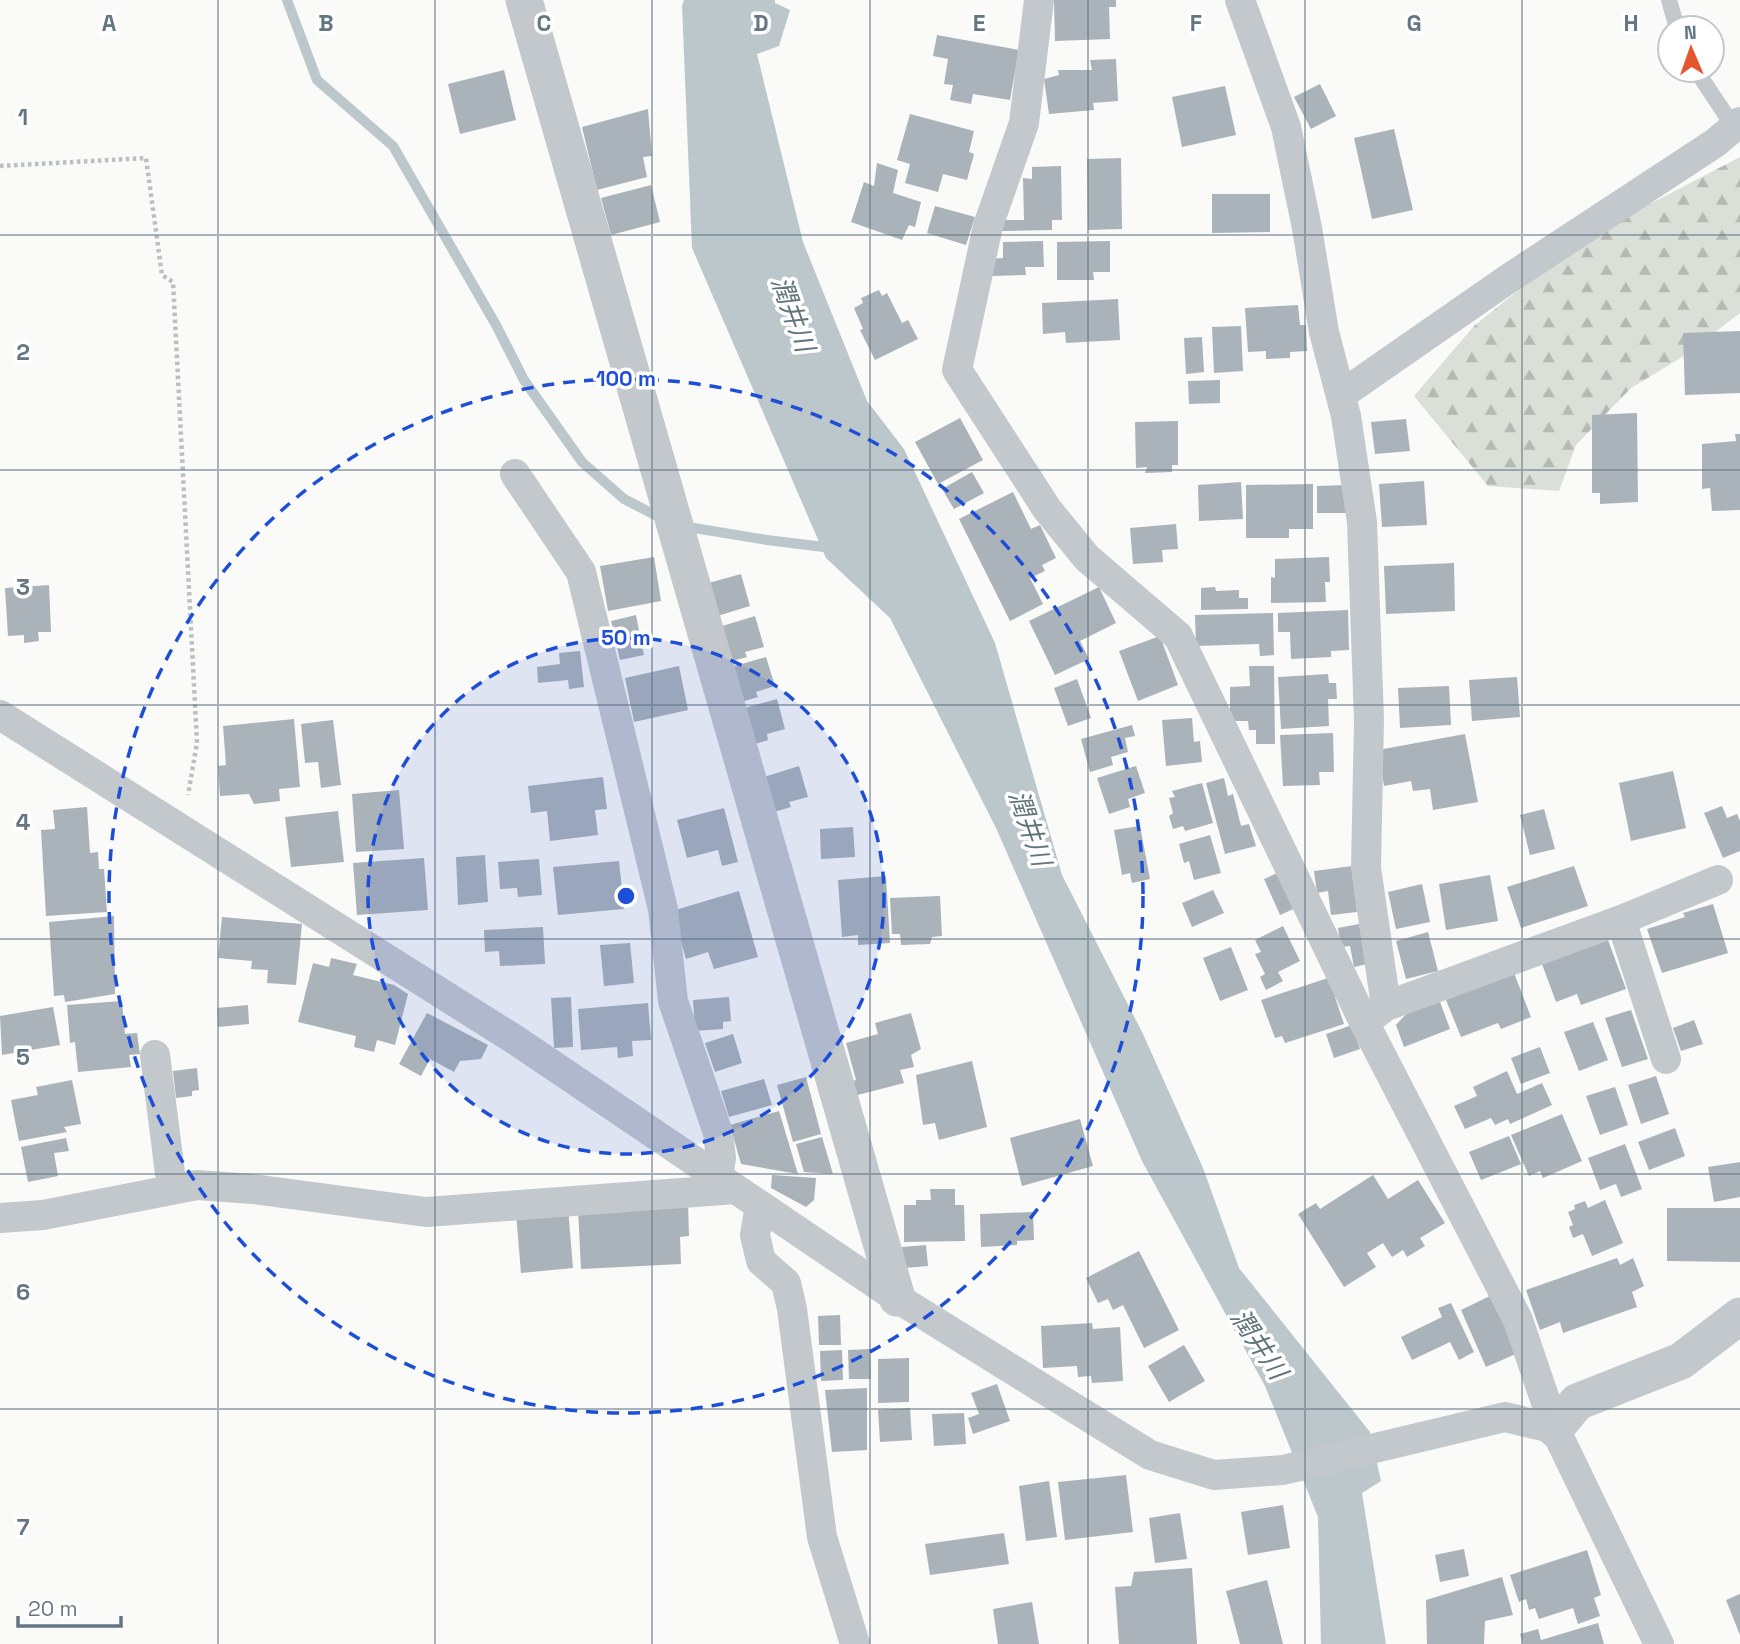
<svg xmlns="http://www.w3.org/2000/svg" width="1740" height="1644" font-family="'Space Grotesk','Noto Sans JP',sans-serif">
<defs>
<pattern id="forest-firs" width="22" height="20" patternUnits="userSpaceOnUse" patternTransform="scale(1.75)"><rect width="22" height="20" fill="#dadfd7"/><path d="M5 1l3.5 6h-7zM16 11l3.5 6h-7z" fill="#b4b9b4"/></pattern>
</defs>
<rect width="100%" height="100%" fill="#fafaf8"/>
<path fill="url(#forest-firs)" d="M 1740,157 L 1740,313 L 1684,356 L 1631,388 L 1576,445 L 1559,491 L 1488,486 L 1414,396 L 1474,326 L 1579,241 Z"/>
<path fill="#bbc7cb" d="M 684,0 L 775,0 L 775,3 L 790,10 L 779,46 L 757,54 L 803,242 L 867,401 L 904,449 L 995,643 L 1062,875 L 1143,1034 L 1203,1168 L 1239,1268 L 1370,1432 L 1381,1481 L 1362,1493 L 1386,1644 L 1321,1644 L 1318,1517 L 1265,1386 L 1142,1161 L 996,828 L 890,618 L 826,558 L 692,248 L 682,6 Z"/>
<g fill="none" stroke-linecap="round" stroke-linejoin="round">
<path stroke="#bbc7cb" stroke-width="10" d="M 287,0 L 317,80 L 393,146 L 496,325 L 524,380 L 582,462 L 624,499 L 663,519
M 682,526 L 767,540 L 832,548"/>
</g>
<path fill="#aab3b9" d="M 1054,0 L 1116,0 L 1116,7 L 1109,7 L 1110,39 L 1055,41 Z
M 937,35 L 1019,50 L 1010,100 L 973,94 L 971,104 L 950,100 L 953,85 L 944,84 L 948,59 L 933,56 Z
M 1116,59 L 1118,101 L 1093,103 L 1094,110 L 1049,114 L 1044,79 L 1059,75 L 1058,70 L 1092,70 L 1090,60 Z
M 504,70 L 516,120 L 460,134 L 448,84 Z
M 1320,84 L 1336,116 L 1311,129 L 1294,97 Z
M 1225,86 L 1236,135 L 1182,147 L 1172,97 Z
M 648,109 L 652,156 L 643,157 L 647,177 L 597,190 L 582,127 Z
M 910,114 L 974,131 L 969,152 L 974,154 L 967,180 L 943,174 L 938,192 L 905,183 L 910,164 L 897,160 Z
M 1394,129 L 1413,210 L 1372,219 L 1354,138 Z
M 1121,158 L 1122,229 L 1088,230 L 1087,159 Z
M 877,163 L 898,170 L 893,193 L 921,202 L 915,227 L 909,225 L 902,240 L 851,222 L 864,182 L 874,186 Z
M 1061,166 L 1062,220 L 1052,220 L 1052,230 L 1002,231 L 1002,220 L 1024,220 L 1023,178 L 1032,179 L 1032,167 Z
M 651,185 L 660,222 L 611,235 L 601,198 Z
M 1212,194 L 1270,194 L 1270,232 L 1212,233 Z
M 935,206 L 975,217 L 966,245 L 927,233 Z
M 1043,241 L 1044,267 L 1025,267 L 1026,275 L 991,276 L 990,259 L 1003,258 L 1003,242 Z
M 1110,241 L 1110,272 L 1093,272 L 1094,280 L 1057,280 L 1057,242 Z
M 879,290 L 882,296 L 887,293 L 902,323 L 908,320 L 918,339 L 875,360 L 860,330 L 863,329 L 854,308 L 863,303 L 861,298 Z
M 1118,299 L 1120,340 L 1066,343 L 1065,332 L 1043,334 L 1042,303 Z
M 1298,305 L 1300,325 L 1306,325 L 1307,351 L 1290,352 L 1290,358 L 1266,359 L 1266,351 L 1248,352 L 1245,308 Z
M 1241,326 L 1243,371 L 1214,373 L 1212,327 Z
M 1740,331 L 1740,393 L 1685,395 L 1683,333 Z
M 1202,337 L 1204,372 L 1186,374 L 1184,338 Z
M 1220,380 L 1220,403 L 1189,404 L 1188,381 Z
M 1637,413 L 1638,502 L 1600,504 L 1600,493 L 1592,493 L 1592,415 Z
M 960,418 L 983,460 L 938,484 L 915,442 Z
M 1406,419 L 1410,451 L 1375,454 L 1371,422 Z
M 1178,421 L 1178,465 L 1172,465 L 1172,472 L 1145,473 L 1147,467 L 1136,468 L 1135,422 Z
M 1735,434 L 1740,434 L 1740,510 L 1712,511 L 1710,488 L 1702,489 L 1702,444 L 1736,441 Z
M 972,472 L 984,493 L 954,509 L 942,489 Z
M 1424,481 L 1427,525 L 1382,527 L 1379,484 Z
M 1241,482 L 1243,519 L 1199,521 L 1198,485 Z
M 1313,484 L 1313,529 L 1289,529 L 1289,538 L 1246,538 L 1246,485 Z
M 1346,485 L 1346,513 L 1317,513 L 1317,486 Z
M 1013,492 L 1031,529 L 1040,525 L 1056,558 L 1042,565 L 1045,571 L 1030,578 L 1043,604 L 1010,621 L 959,519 Z
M 1176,524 L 1178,549 L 1162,550 L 1163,562 L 1133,564 L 1130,528 Z
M 654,557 L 661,601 L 608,611 L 600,566 Z
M 1329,557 L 1330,582 L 1325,582 L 1326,602 L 1271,603 L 1271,577 L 1275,578 L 1275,559 Z
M 1454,563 L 1455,611 L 1386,614 L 1384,566 Z
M 741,574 L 750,606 L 714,617 L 705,584 Z
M 49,585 L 51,632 L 38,632 L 39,641 L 24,643 L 24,635 L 8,636 L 5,588 Z
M 1099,587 L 1116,623 L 1080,641 L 1089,659 L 1055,675 L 1029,621 Z
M 1215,587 L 1216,591 L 1239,590 L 1239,598 L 1248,598 L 1248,609 L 1201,610 L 1201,588 Z
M 1348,610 L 1349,650 L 1331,651 L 1331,657 L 1291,659 L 1290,632 L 1278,632 L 1278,613 Z
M 1273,613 L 1274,655 L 1260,656 L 1259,644 L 1196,646 L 1195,615 Z
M 636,615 L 644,655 L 620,660 L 611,621 Z
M 755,616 L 764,647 L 745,652 L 747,657 L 729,662 L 719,627 Z
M 1160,636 L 1178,685 L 1138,701 L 1119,651 Z
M 580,651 L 584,687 L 569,689 L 568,680 L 538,683 L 537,667 L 560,664 L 559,653 Z
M 766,657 L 775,686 L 756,692 L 758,697 L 741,702 L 731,667 Z
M 679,666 L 688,710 L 634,722 L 625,678 Z
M 1249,666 L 1274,666 L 1275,744 L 1256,744 L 1256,730 L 1249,730 L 1248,721 L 1230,721 L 1230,687 L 1250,686 Z
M 1328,674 L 1329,683 L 1336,683 L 1337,699 L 1328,699 L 1329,726 L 1281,729 L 1278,677 Z
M 1517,677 L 1520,717 L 1472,721 L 1469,680 Z
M 1077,679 L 1091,718 L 1068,726 L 1054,688 Z
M 1449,686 L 1451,725 L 1400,728 L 1398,688 Z
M 777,699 L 785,729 L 767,734 L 768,740 L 752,745 L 741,709 Z
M 1192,718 L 1194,742 L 1200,741 L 1202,762 L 1166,766 L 1162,720 Z
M 294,719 L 300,787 L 279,789 L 280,801 L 254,804 L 249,794 L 220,796 L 218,766 L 226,765 L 223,726 Z
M 333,720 L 341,785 L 321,788 L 318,762 L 305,763 L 301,724 Z
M 1132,725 L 1135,736 L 1125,738 L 1128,752 L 1111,757 L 1113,765 L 1090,772 L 1081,739 Z
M 1333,733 L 1334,772 L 1319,772 L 1320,785 L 1283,786 L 1280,735 Z
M 1465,734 L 1478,802 L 1433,810 L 1430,789 L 1413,791 L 1411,781 L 1384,786 L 1378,750 Z
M 799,766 L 808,797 L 789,802 L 791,807 L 774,812 L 764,777 Z
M 1136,766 L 1145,793 L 1128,799 L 1130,807 L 1109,814 L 1097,778 Z
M 1673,771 L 1686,828 L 1631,841 L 1619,783 Z
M 603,777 L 607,809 L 595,810 L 598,835 L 550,841 L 547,811 L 531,813 L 528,786 Z
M 1224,778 L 1228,796 L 1233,794 L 1241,826 L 1249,824 L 1256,846 L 1225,854 L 1206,783 Z
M 1202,783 L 1213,823 L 1185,831 L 1183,826 L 1173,829 L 1169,816 L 1173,813 L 1169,798 L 1175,797 L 1172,791 Z
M 399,790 L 404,849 L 356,852 L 352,794 Z
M 1722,806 L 1727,818 L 1737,814 L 1740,821 L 1740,851 L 1723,858 L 1704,813 Z
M 87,807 L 90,853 L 98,852 L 99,869 L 104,869 L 107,912 L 46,916 L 41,830 L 55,829 L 53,810 Z
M 724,808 L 738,862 L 722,866 L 718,850 L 687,858 L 677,820 Z
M 1544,809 L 1555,849 L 1530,855 L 1520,815 Z
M 338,811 L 344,862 L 291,867 L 285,817 Z
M 1140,826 L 1150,879 L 1132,883 L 1130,873 L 1122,875 L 1114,830 Z
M 853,827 L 855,857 L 821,859 L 820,829 Z
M 1210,835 L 1221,873 L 1194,880 L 1189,861 L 1184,863 L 1179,844 Z
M 485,855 L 488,902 L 458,905 L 456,857 Z
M 424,858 L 428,910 L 357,915 L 353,863 Z
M 539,859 L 542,895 L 518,897 L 517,888 L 500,889 L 498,862 Z
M 619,861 L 624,909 L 558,915 L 553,867 Z
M 1352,866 L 1357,912 L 1331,915 L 1328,891 L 1317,893 L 1314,871 Z
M 1574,866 L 1588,906 L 1521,928 L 1507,887 Z
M 1284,870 L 1300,906 L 1280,915 L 1264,879 Z
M 1490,875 L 1498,921 L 1446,930 L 1439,884 Z
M 886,876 L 890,943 L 858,945 L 858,935 L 842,937 L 838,880 Z
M 1422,884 L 1430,922 L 1396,929 L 1388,892 Z
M 1213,890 L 1224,913 L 1192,927 L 1182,903 Z
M 739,891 L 758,957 L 714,969 L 708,952 L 686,959 L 672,911 Z
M 940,896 L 942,936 L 932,937 L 930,944 L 901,945 L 900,934 L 892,934 L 890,898 Z
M 1713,904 L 1728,953 L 1662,973 L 1647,929 L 1685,917 L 1683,913 Z
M 114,916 L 115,994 L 65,1002 L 64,995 L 54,996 L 49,922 Z
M 222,917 L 302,924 L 296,985 L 267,983 L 268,970 L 251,969 L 252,961 L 218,958 Z
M 1359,924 L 1367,964 L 1354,967 L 1350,946 L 1341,947 L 1338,928 Z
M 1283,926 L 1300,961 L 1278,972 L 1283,981 L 1266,990 L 1260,977 L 1265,974 L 1255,954 L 1261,952 L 1255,940 Z
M 543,927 L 545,964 L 500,966 L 499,951 L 485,952 L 484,930 Z
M 1428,932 L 1438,971 L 1406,979 L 1396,941 Z
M 1608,940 L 1626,989 L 1581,1005 L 1577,994 L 1556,1002 L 1542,964 Z
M 630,943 L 634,983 L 604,986 L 600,945 Z
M 1231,947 L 1248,990 L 1220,1001 L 1203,958 Z
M 331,958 L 357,964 L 353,975 L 394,985 L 408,994 L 395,1045 L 377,1040 L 374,1052 L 354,1047 L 356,1036 L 298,1022 L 313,963 L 329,967 Z
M 1514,973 L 1531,1017 L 1501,1029 L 1498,1023 L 1461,1037 L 1446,1000 Z
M 1334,976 L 1340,995 L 1335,997 L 1344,1024 L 1285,1043 L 1282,1036 L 1275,1038 L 1261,1000 Z
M 571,997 L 573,1047 L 554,1048 L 551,998 Z
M 729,997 L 731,1021 L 723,1022 L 723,1029 L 695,1031 L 693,1000 Z
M 122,1001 L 125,1034 L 137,1033 L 140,1054 L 129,1055 L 131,1067 L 78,1072 L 75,1042 L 70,1043 L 67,1005 Z
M 1440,1002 L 1450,1029 L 1404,1047 L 1396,1025 L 1408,1012 Z
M 648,1003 L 651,1040 L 632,1041 L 633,1056 L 618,1058 L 617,1047 L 581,1050 L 578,1009 Z
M 248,1005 L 249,1024 L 218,1027 L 217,1008 Z
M 53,1007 L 60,1045 L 2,1055 L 0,1016 Z
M 1631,1010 L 1648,1059 L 1622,1067 L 1605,1018 Z
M 427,1013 L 488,1045 L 481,1059 L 460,1061 L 454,1072 L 430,1059 L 421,1076 L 399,1064 Z
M 911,1013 L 921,1049 L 911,1055 L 914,1067 L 900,1070 L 904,1083 L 850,1097 L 846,1083 L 856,1080 L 846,1043 L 878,1034 L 875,1023 Z
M 1694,1020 L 1703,1044 L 1681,1051 L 1673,1028 Z
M 1593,1022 L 1608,1060 L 1579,1071 L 1564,1032 Z
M 1352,1025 L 1360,1049 L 1334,1058 L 1326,1034 Z
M 733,1034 L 742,1063 L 715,1072 L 705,1043 Z
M 1540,1047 L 1550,1073 L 1521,1084 L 1511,1058 Z
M 972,1061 L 987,1127 L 939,1140 L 935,1123 L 923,1125 L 916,1075 Z
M 197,1068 L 199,1090 L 192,1091 L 192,1096 L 176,1098 L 173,1071 Z
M 1507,1071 L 1517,1094 L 1542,1083 L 1552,1105 L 1510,1124 L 1508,1119 L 1495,1125 L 1491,1118 L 1465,1129 L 1454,1106 L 1477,1096 L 1473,1087 Z
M 1656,1076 L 1669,1114 L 1641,1124 L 1628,1085 Z
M 806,1077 L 821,1134 L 793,1142 L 777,1085 Z
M 764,1079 L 772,1105 L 729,1117 L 721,1091 Z
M 72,1080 L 81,1124 L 64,1127 L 67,1132 L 19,1141 L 11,1100 L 38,1095 L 36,1087 Z
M 1615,1087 L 1628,1125 L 1600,1135 L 1586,1096 Z
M 779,1111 L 798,1174 L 741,1164 L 730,1125 Z
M 1562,1114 L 1582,1161 L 1543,1178 L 1540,1171 L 1529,1176 L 1511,1135 Z
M 1080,1119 L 1093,1166 L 1022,1186 L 1010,1138 Z
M 1675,1128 L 1685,1156 L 1649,1170 L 1638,1142 Z
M 1509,1136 L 1521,1164 L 1481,1180 L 1469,1152 Z
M 822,1137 L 833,1174 L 804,1172 L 796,1144 Z
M 66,1138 L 69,1151 L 54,1153 L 58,1176 L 28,1182 L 21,1147 Z
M 1625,1144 L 1642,1189 L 1621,1197 L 1616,1184 L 1600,1190 L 1588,1158 Z
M 1740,1162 L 1740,1197 L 1714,1202 L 1708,1167 Z
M 772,1175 L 816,1178 L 814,1200 L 806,1207 L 771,1188 Z
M 1373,1175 L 1388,1199 L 1418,1180 L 1445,1223 L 1420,1238 L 1425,1246 L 1407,1257 L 1403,1250 L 1392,1257 L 1383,1243 L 1367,1253 L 1376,1267 L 1344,1287 L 1298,1214 L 1316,1203 L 1320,1209 Z
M 930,1189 L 955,1189 L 955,1205 L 964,1205 L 965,1241 L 904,1242 L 904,1205 L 916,1205 L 916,1200 L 931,1200 Z
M 1605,1200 L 1623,1243 L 1592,1256 L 1583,1234 L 1573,1238 L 1569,1227 L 1573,1225 L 1568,1212 L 1575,1209 L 1574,1205 L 1585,1201 L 1588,1208 Z
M 688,1203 L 689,1236 L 680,1237 L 681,1264 L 581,1269 L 578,1209 Z
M 568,1208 L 573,1268 L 521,1273 L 516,1213 Z
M 1667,1208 L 1740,1208 L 1740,1262 L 1667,1261 Z
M 1033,1212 L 1034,1240 L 1017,1241 L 1017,1245 L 981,1247 L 980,1214 Z
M 926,1245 L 928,1266 L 904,1268 L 902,1247 Z
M 1139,1251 L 1179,1330 L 1144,1348 L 1123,1305 L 1113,1310 L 1108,1299 L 1098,1303 L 1086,1278 Z
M 1617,1258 L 1620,1265 L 1633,1258 L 1644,1286 L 1632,1292 L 1637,1307 L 1563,1333 L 1560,1322 L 1540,1330 L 1526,1290 Z
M 1492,1295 L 1518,1353 L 1486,1367 L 1461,1310 Z
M 1451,1303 L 1474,1352 L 1459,1360 L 1450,1342 L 1412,1360 L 1401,1337 L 1442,1317 L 1438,1308 Z
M 840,1315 L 841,1345 L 819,1345 L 818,1316 Z
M 1092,1323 L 1093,1329 L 1120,1327 L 1123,1381 L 1092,1383 L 1091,1376 L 1078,1377 L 1077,1366 L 1043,1368 L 1041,1326 Z
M 1184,1345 L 1205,1381 L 1169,1402 L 1148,1366 Z
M 870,1349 L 871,1379 L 849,1379 L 848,1350 Z
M 842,1350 L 843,1380 L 821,1381 L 820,1351 Z
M 909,1358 L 909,1402 L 878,1403 L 878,1359 Z
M 997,1384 L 1010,1421 L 973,1434 L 968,1418 L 979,1414 L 971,1393 Z
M 867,1388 L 867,1450 L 832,1452 L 825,1390 Z
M 910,1408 L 912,1440 L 880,1442 L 878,1410 Z
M 964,1413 L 966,1444 L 934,1446 L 932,1414 Z
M 1126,1475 L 1133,1532 L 1065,1540 L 1058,1482 Z
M 1049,1481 L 1057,1537 L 1026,1541 L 1019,1486 Z
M 1283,1505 L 1290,1548 L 1248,1555 L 1241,1512 Z
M 1180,1513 L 1187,1559 L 1155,1563 L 1149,1518 Z
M 1004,1533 L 1009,1564 L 930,1575 L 925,1544 Z
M 1464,1549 L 1469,1576 L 1440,1582 L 1435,1555 Z
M 1587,1550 L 1601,1595 L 1594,1598 L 1600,1616 L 1578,1624 L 1573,1608 L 1539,1619 L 1535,1608 L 1529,1610 L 1526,1599 L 1519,1602 L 1510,1575 Z
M 1192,1568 L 1197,1644 L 1119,1644 L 1115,1587 L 1131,1586 L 1134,1572 Z
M 1502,1577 L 1513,1615 L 1485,1621 L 1484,1644 L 1427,1644 L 1426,1600 Z
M 1267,1580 L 1283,1644 L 1240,1644 L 1226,1591 Z
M 1740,1594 L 1740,1635 L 1726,1600 Z
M 1032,1602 L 1039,1644 L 998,1644 L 993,1609 Z
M 1598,1623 L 1604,1644 L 1523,1644 L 1520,1634 L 1538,1629 L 1541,1640 Z"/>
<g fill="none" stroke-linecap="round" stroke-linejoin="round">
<path stroke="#bbbfc2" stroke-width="4.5" stroke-dasharray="3.5 3.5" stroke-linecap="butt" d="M 0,166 L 146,158 L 162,275 L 173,282 L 197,743 L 188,795"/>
<path stroke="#c3c8cc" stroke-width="16" d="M 1669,0 L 1677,28
M 1696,70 L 1737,132"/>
<path stroke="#c3c8cc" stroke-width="30" d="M 1039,0 L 1024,123 L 988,226 L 957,370 L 1047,509 L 1087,558 L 1178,636 L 1364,1022
M 1240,0 L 1286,127 L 1307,228 L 1324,332 L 1346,416 L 1362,522 L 1369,720 L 1366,868 L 1386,1006 L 1364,1022 L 1518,1320 L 1555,1429 L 1659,1644
M 1341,395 L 1508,279 L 1715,143 L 1740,122
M 515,474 L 581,572 L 663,909 L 673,1001 L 718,1133 L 721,1158 L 718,1177
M 0,715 L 517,1041 L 897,1298 L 1150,1455 L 1214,1475 L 1283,1470 L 1505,1417 L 1555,1429
M 1621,920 L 1666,1059
M 1386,1006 L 1621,920 L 1718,880
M 155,1055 L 172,1189
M 760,1205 L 755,1235 L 761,1261 L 786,1283 L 792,1309 L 822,1537 L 855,1644
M 0,1218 L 43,1215 L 197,1185 L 253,1189 L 426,1212 L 736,1189"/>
<path stroke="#c3c8cc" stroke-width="37" d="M 524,0 L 897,1298
M 1555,1429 L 1577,1402 L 1681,1361 L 1740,1316"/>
</g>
<path fill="none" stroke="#657683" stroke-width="2" stroke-opacity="0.55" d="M 218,0 L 218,1644M 435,0 L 435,1644M 652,0 L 652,1644M 870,0 L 870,1644M 1088,0 L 1088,1644M 1305,0 L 1305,1644M 1522,0 L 1522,1644M 0,235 L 1740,235M 0,470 L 1740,470M 0,705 L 1740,705M 0,939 L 1740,939M 0,1174 L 1740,1174M 0,1409 L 1740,1409"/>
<circle cx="626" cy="896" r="258" fill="#1d4ed8" fill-opacity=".12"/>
<g fill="none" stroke="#1d4ed8" stroke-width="3.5" stroke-dasharray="12 9">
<circle cx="626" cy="896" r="258"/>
<circle cx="626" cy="896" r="517"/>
</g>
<g text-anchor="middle" stroke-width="7" stroke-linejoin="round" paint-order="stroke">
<g font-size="26" font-style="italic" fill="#60757c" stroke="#fff">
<text transform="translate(793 314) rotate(70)" y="9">潤井川</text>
<text transform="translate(1030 828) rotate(71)" y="9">潤井川</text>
<text transform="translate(1259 1344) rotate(56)" y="9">潤井川</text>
</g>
</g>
<g font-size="23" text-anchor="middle" font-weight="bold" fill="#657683" stroke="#fff" stroke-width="7" stroke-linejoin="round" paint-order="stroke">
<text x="109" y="31">A</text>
<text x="326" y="31">B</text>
<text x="544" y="31">C</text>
<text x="761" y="31">D</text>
<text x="979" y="31">E</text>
<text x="1196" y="31">F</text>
<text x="1414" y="31">G</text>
<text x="1631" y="31">H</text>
<text x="23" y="125">1</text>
<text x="23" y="360">2</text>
<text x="23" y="595">3</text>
<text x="23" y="830">4</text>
<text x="23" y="1065">5</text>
<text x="23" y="1300">6</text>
<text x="23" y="1535">7</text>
</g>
<circle cx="626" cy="896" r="10" fill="#1d4ed8" stroke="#fff" stroke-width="3.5"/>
<g font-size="21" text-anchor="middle" font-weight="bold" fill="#1d4ed8" stroke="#fff" stroke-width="7" stroke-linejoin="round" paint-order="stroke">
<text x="626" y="386">100 m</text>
<text x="626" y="645">50 m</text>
</g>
<g transform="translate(1691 49) rotate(358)"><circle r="33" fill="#ffffff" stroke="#c1c8cd" stroke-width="2"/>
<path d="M0-5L12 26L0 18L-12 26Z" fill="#e4572e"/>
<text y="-10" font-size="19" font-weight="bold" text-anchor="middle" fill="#657683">N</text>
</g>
<path d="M18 1616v10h103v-10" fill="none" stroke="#657683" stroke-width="3.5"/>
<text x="28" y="1616" font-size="21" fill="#657683" stroke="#ffffff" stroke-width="5" paint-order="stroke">20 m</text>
</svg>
